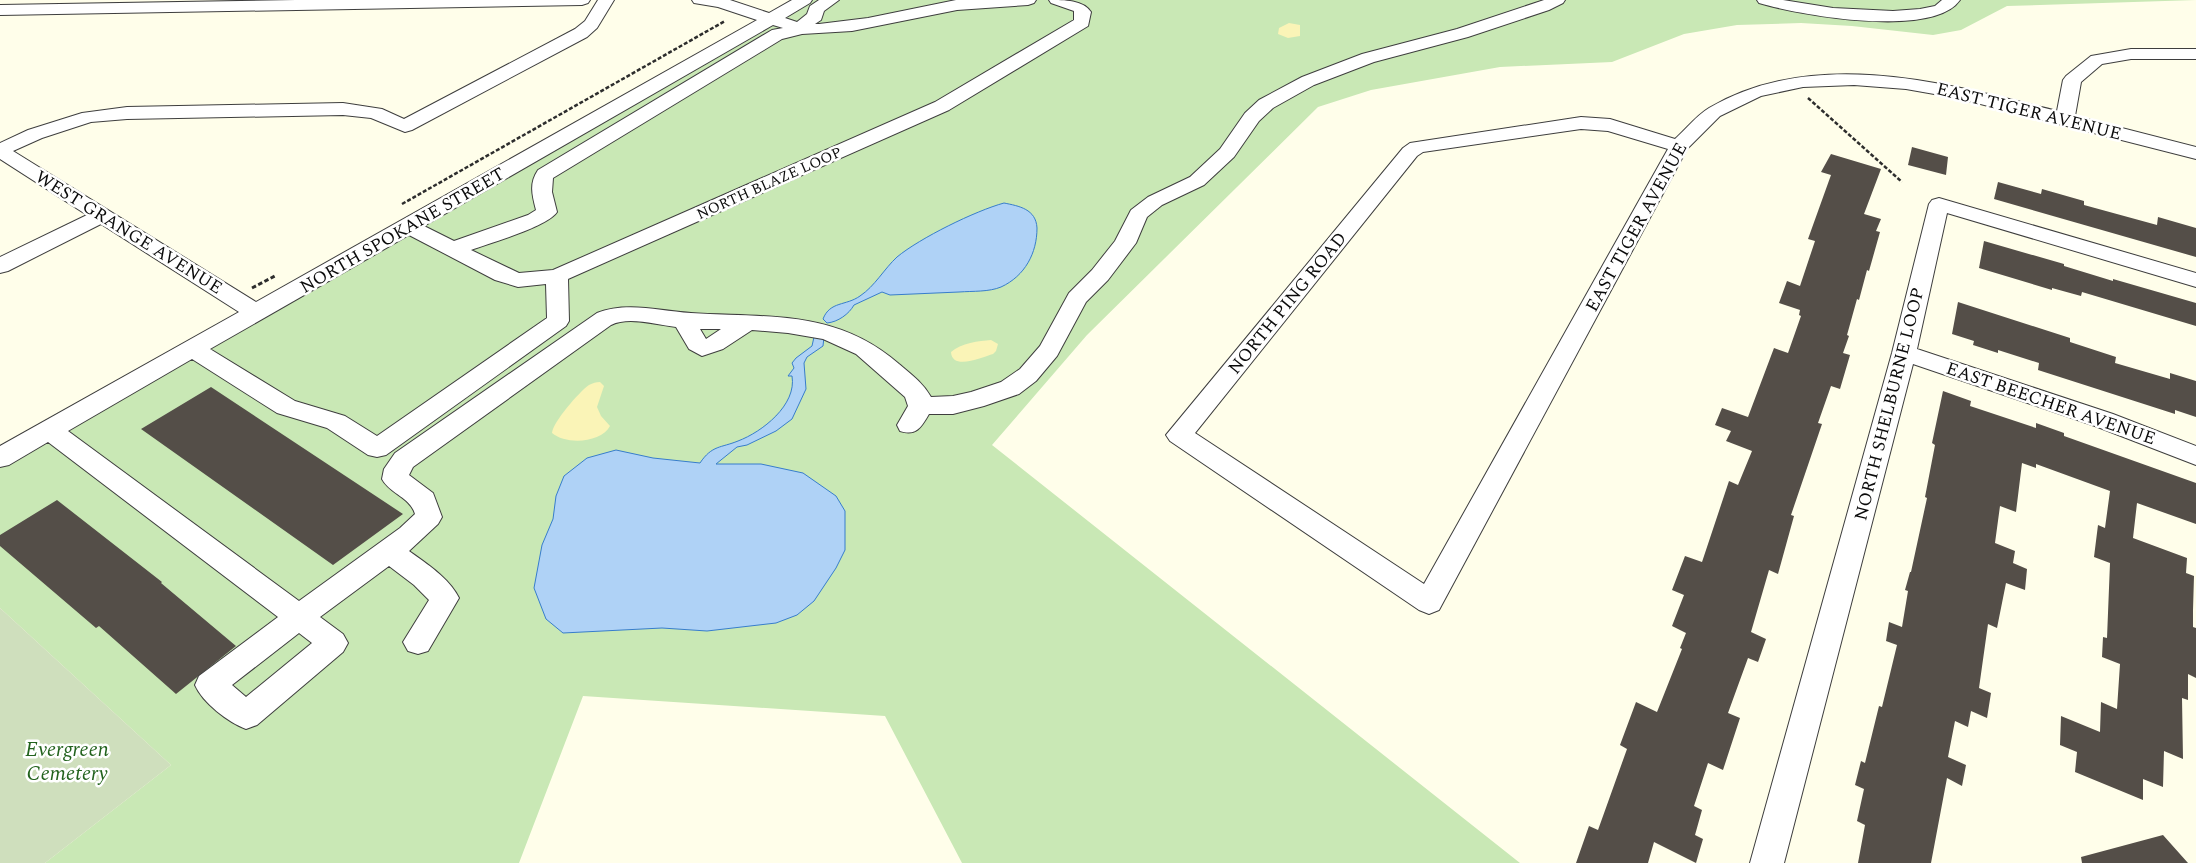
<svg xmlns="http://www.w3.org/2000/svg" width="2196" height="863" font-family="Spectral,serif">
<rect width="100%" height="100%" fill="#fffeea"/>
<path fill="#c9e8b5" d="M 804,0 L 2196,0 L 2007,6 L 1961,30 L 1933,35 L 1852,26 L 1801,23 L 1737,25 L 1684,34 L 1612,62 L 1500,67 L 1371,90 L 1318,107 L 1087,335 L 992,445 L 1520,863 L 962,863 L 885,716 L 583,696 L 519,863 L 45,863 L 171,765 L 0,608 L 0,458 Z"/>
<path fill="#faf4b7" d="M 1289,23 L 1300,25 L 1300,36 L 1288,38 L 1278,34 L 1279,28 Z
M 991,340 L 998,344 L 996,351 L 993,354 C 983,357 952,371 951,352 C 961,343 979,341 991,340 Z
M 600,382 L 604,386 L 597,407 L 601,416 L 610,426 C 601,443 566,445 552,433 C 553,422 579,392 589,385 C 593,383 596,382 600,382 Z"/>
<path fill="#cfdfbd" d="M 0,608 L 171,765 L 45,863 L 0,863 Z"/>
<path fill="#afd2f6" stroke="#377dcc" d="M 1004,203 C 1019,206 1036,209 1037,228 C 1037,253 1025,276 1001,287 C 989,292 973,291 959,292 C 936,293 913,294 890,295 L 882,292 L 854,305 C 849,314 838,322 827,323 L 823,319 C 830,301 846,306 860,296 C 875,286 884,269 897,257 C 920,238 975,211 1004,203 Z
M 814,337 L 824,337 L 823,346 L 807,357 L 804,363 L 806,389 L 792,419 L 776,431 L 747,445 L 737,447 L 716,464 L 761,464 L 803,473 L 836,496 L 845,511 L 845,550 L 836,568 L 814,601 L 797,615 L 776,623 L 707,631 L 662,628 L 563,633 L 546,619 L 534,588 L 542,545 L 553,519 L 556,496 L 564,476 L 587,458 L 616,450 L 653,458 L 700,463 C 712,445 721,448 738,441 C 762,432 797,405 792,376 L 788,376 L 794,368 L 792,363 L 796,358 L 812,346 Z"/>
<path fill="#544e48" d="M 1912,147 L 1948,157 L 1946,175 L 1908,165 Z
M 1831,154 L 1881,169 L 1864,214 L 1881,219 L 1876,231 L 1880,232 L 1869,271 L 1867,270 L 1859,300 L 1857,299 L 1847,335 L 1849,336 L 1843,353 L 1850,355 L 1840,389 L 1831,386 L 1818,423 L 1822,424 L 1791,515 L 1794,516 L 1778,574 L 1769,570 L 1751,632 L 1766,639 L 1758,662 L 1748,658 L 1728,713 L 1740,718 L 1723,770 L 1708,763 L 1694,806 L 1702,810 L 1695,835 L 1703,839 L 1696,863 L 1654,842 L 1648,863 L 1576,863 L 1589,826 L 1598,830 L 1627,749 L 1620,745 L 1636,702 L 1657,712 L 1682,649 L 1680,648 L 1686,633 L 1672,626 L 1684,595 L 1672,590 L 1685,556 L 1702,562 L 1729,481 L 1738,485 L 1752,451 L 1726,441 L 1731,431 L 1715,425 L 1722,408 L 1748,417 L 1774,348 L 1788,353 L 1801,316 L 1799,315 L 1800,310 L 1779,303 L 1787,281 L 1800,286 L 1815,241 L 1808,239 L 1831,175 L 1821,172 Z
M 1998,182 L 2041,194 L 2042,189 L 2084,201 L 2084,205 L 2157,225 L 2158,217 L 2196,228 L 2196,257 L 1994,199 Z
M 1984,241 L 2064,264 L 2064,266 L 2113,281 L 2113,279 L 2196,303 L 2196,326 L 2082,292 L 2081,296 L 2052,288 L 2052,290 L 1979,268 Z
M 1958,302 L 2070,338 L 2070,342 L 2116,357 L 2115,363 L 2170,379 L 2170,373 L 2196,381 L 2196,417 L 2175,410 L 2175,414 L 2038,370 L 2039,363 L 1998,350 L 1998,353 L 1973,345 L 1974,341 L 1952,334 Z
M 211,387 L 403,514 L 333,565 L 141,429 Z
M 1943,391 L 1971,401 L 1970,406 L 2036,428 L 2036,423 L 2064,433 L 2064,436 L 2196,483 L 2196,524 L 2137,503 L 2133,538 L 2187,558 L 2186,573 L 2194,576 L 2193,610 L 2193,627 L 2196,628 L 2196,678 L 2188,674 L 2188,700 L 2182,698 L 2183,759 L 2164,751 L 2163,787 L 2143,779 L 2143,800 L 2075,772 L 2077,752 L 2060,745 L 2061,716 L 2100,732 L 2101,702 L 2117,709 L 2120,664 L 2102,657 L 2103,637 L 2107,638 L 2110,563 L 2094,557 L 2098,525 L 2105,528 L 2110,491 L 2036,464 L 2036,468 L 2022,463 L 2016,512 L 2000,506 L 1995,543 L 2015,551 L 2013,563 L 2027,569 L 2025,590 L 2006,583 L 1997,628 L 1988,624 L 1979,688 L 1991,693 L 1987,718 L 1971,711 L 1968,727 L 1955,721 L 1948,757 L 1966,765 L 1962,786 L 1947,778 L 1931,863 L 1858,863 L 1865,825 L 1857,821 L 1864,789 L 1855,785 L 1861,761 L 1865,763 L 1879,706 L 1882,707 L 1897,645 L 1886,641 L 1889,622 L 1902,627 L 1908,591 L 1905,590 L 1910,572 L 1911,572 L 1927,498 L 1925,497 L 1935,445 L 1932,443 Z
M 57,500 L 162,582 L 161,583 L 236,646 L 176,694 L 99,626 L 96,628 L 0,546 L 0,535 Z
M 2163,835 L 2188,863 L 2082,863 L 2081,857 Z"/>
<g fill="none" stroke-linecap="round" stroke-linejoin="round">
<g stroke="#3e3e3e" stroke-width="2">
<path id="minor" d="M 296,0 L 590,0 L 588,3 L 582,5 L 0,15 L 0,5 Z
M 598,0 L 614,0 L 597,28 L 587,37 L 412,130 L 405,132 L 371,118 L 343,115 L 127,119 L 91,122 L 42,138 L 13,151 L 256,302 L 757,20 L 718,7 L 694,3 L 692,0 L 730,0 L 769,13 L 792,0 L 812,0 L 810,3 L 785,18 L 797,22 L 807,14 L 810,6 L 819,0 L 839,0 L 824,11 L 821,20 L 815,24 L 819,24 L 868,18 L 956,0 L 1036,0 L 1034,3 L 1028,5 L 957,10 L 852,31 L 802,34 L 782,39 L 553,178 L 552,192 L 557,212 C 547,227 490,243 471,250 L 519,273 L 553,270 L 935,102 L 1074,20 L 1074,11 L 1051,3 L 1049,0 C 1065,0 1083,0 1091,12 L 1088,26 L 949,110 L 568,279 L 569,321 L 566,326 L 386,455 L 377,457 L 368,455 L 327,428 L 277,413 L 192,359 L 68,431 L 299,601 L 400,528 L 415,514 C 410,497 390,494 382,479 L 384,469 L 395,453 L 597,313 C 627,301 660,311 691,313 C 769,318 836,309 899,364 C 911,374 923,383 931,397 L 953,396 L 971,392 L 1001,382 L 1020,369 L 1040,346 L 1069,293 L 1092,270 L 1115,241 L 1131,210 L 1148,197 L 1190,177 L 1220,149 L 1245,113 L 1259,100 L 1302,77 L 1362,54 L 1457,29 L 1544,0 L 1565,0 L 1563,3 L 1549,10 L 1468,37 L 1374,62 L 1314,85 L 1273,108 L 1259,121 L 1234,157 L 1204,185 L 1162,205 L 1147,217 L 1136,243 L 1108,280 L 1086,302 L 1057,356 L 1036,381 L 1019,394 L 984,406 L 953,414 L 929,414 C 921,428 916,436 900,431 L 897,425 L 908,406 L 905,397 L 856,354 L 823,339 L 788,333 L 752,330 L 723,349 L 702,356 L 689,349 L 676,327 C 657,325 629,316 611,325 L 413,467 L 409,475 L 433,493 L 442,517 L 438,524 L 409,551 C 427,564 449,578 459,598 L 428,651 L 418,654 L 408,651 L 403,642 L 429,600 L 414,585 L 389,566 L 320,617 L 343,634 L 348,643 L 343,652 L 257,725 L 246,729 C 228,722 203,703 195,685 L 199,676 L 278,617 L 48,442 L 9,465 L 0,467 L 0,446 L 239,312 L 101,224 L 8,271 L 0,273 L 0,257 L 87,215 L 0,159 L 0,143 L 28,130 L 82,113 L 127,107 L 343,103 L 382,109 L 404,119 L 575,29 L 585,21 ZM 773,25 L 783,28 L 772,30 L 538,170 C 529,183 532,195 536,210 L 528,215 L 454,241 L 424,226 ZM 409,235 L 495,280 L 518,287 L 546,284 L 547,318 L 377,436 L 345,416 L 295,401 L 210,349 ZM 700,329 L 721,329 L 706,339 ZM 299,633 L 312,643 L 246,697 L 232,685 Z
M 1757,0 L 1783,0 L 1833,8 L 1893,11 L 1920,9 L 1935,6 L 1942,0 L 1960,0 C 1933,39 1799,15 1759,3 Z
M 2131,49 L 2196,49 L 2196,59 L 2131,59 L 2102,64 L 2081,82 L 2075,116 L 2196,147 L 2196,159 L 1957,98 L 1906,89 L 1854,85 L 1803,87 L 1761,96 L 1720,116 L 1687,149 L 1439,610 L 1429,614 L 1419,610 L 1170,441 L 1166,435 L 1403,148 L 1410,143 L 1581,117 L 1610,119 L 1675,139 C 1686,129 1697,115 1709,108 C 1815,46 1946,83 2057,111 L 2063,80 L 2066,76 L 2091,56 ZM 1581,129 L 1608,131 L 1668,149 L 1424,584 L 1195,433 L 1417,156 L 1423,152 Z
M 1939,198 L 2196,273 L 2196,287 L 1947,213 L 1917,349 L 2113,414 L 2196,446 L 2196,465 L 2095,426 L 1913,364 L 1784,863 L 1750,863 L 1892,353 L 1929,204 L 1932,200 Z"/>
</g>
<path stroke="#2d2d2d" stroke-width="2.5" stroke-dasharray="4 2" stroke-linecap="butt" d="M 1808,98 L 1902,182
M 402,204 L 725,21"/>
<path stroke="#2d2d2d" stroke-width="3" stroke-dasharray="4.5 2.5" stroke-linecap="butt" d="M 252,288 L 275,276"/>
<use href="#minor" fill="#fff" fill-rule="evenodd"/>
</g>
<g text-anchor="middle" stroke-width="5" stroke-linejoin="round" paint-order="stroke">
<g font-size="15" fill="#0b0b0b" stroke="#fff">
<text transform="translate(769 183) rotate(-24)" y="5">NORTH BLAZE LOOP</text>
</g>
<g font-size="18" fill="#0b0b0b" stroke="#fff">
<text transform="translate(2029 111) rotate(14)" y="6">EAST TIGER AVENUE</text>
<text transform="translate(1636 227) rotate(-61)" y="6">EAST TIGER AVENUE</text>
<text transform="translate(402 230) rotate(-30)" y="6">NORTH SPOKANE STREET</text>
<text transform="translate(129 232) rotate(32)" y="6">WEST GRANGE AVENUE</text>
<text transform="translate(1287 303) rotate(-51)" y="6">NORTH PING ROAD</text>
<text transform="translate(2051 403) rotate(19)" y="6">EAST BEECHER AVENUE</text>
<text transform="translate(1889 404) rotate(-76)" y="6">NORTH SHELBURNE LOOP</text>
</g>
<g font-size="21" font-style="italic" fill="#22621d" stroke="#fff">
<text x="67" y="756">Evergreen<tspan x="67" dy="24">Cemetery</tspan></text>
</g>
</g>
</svg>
